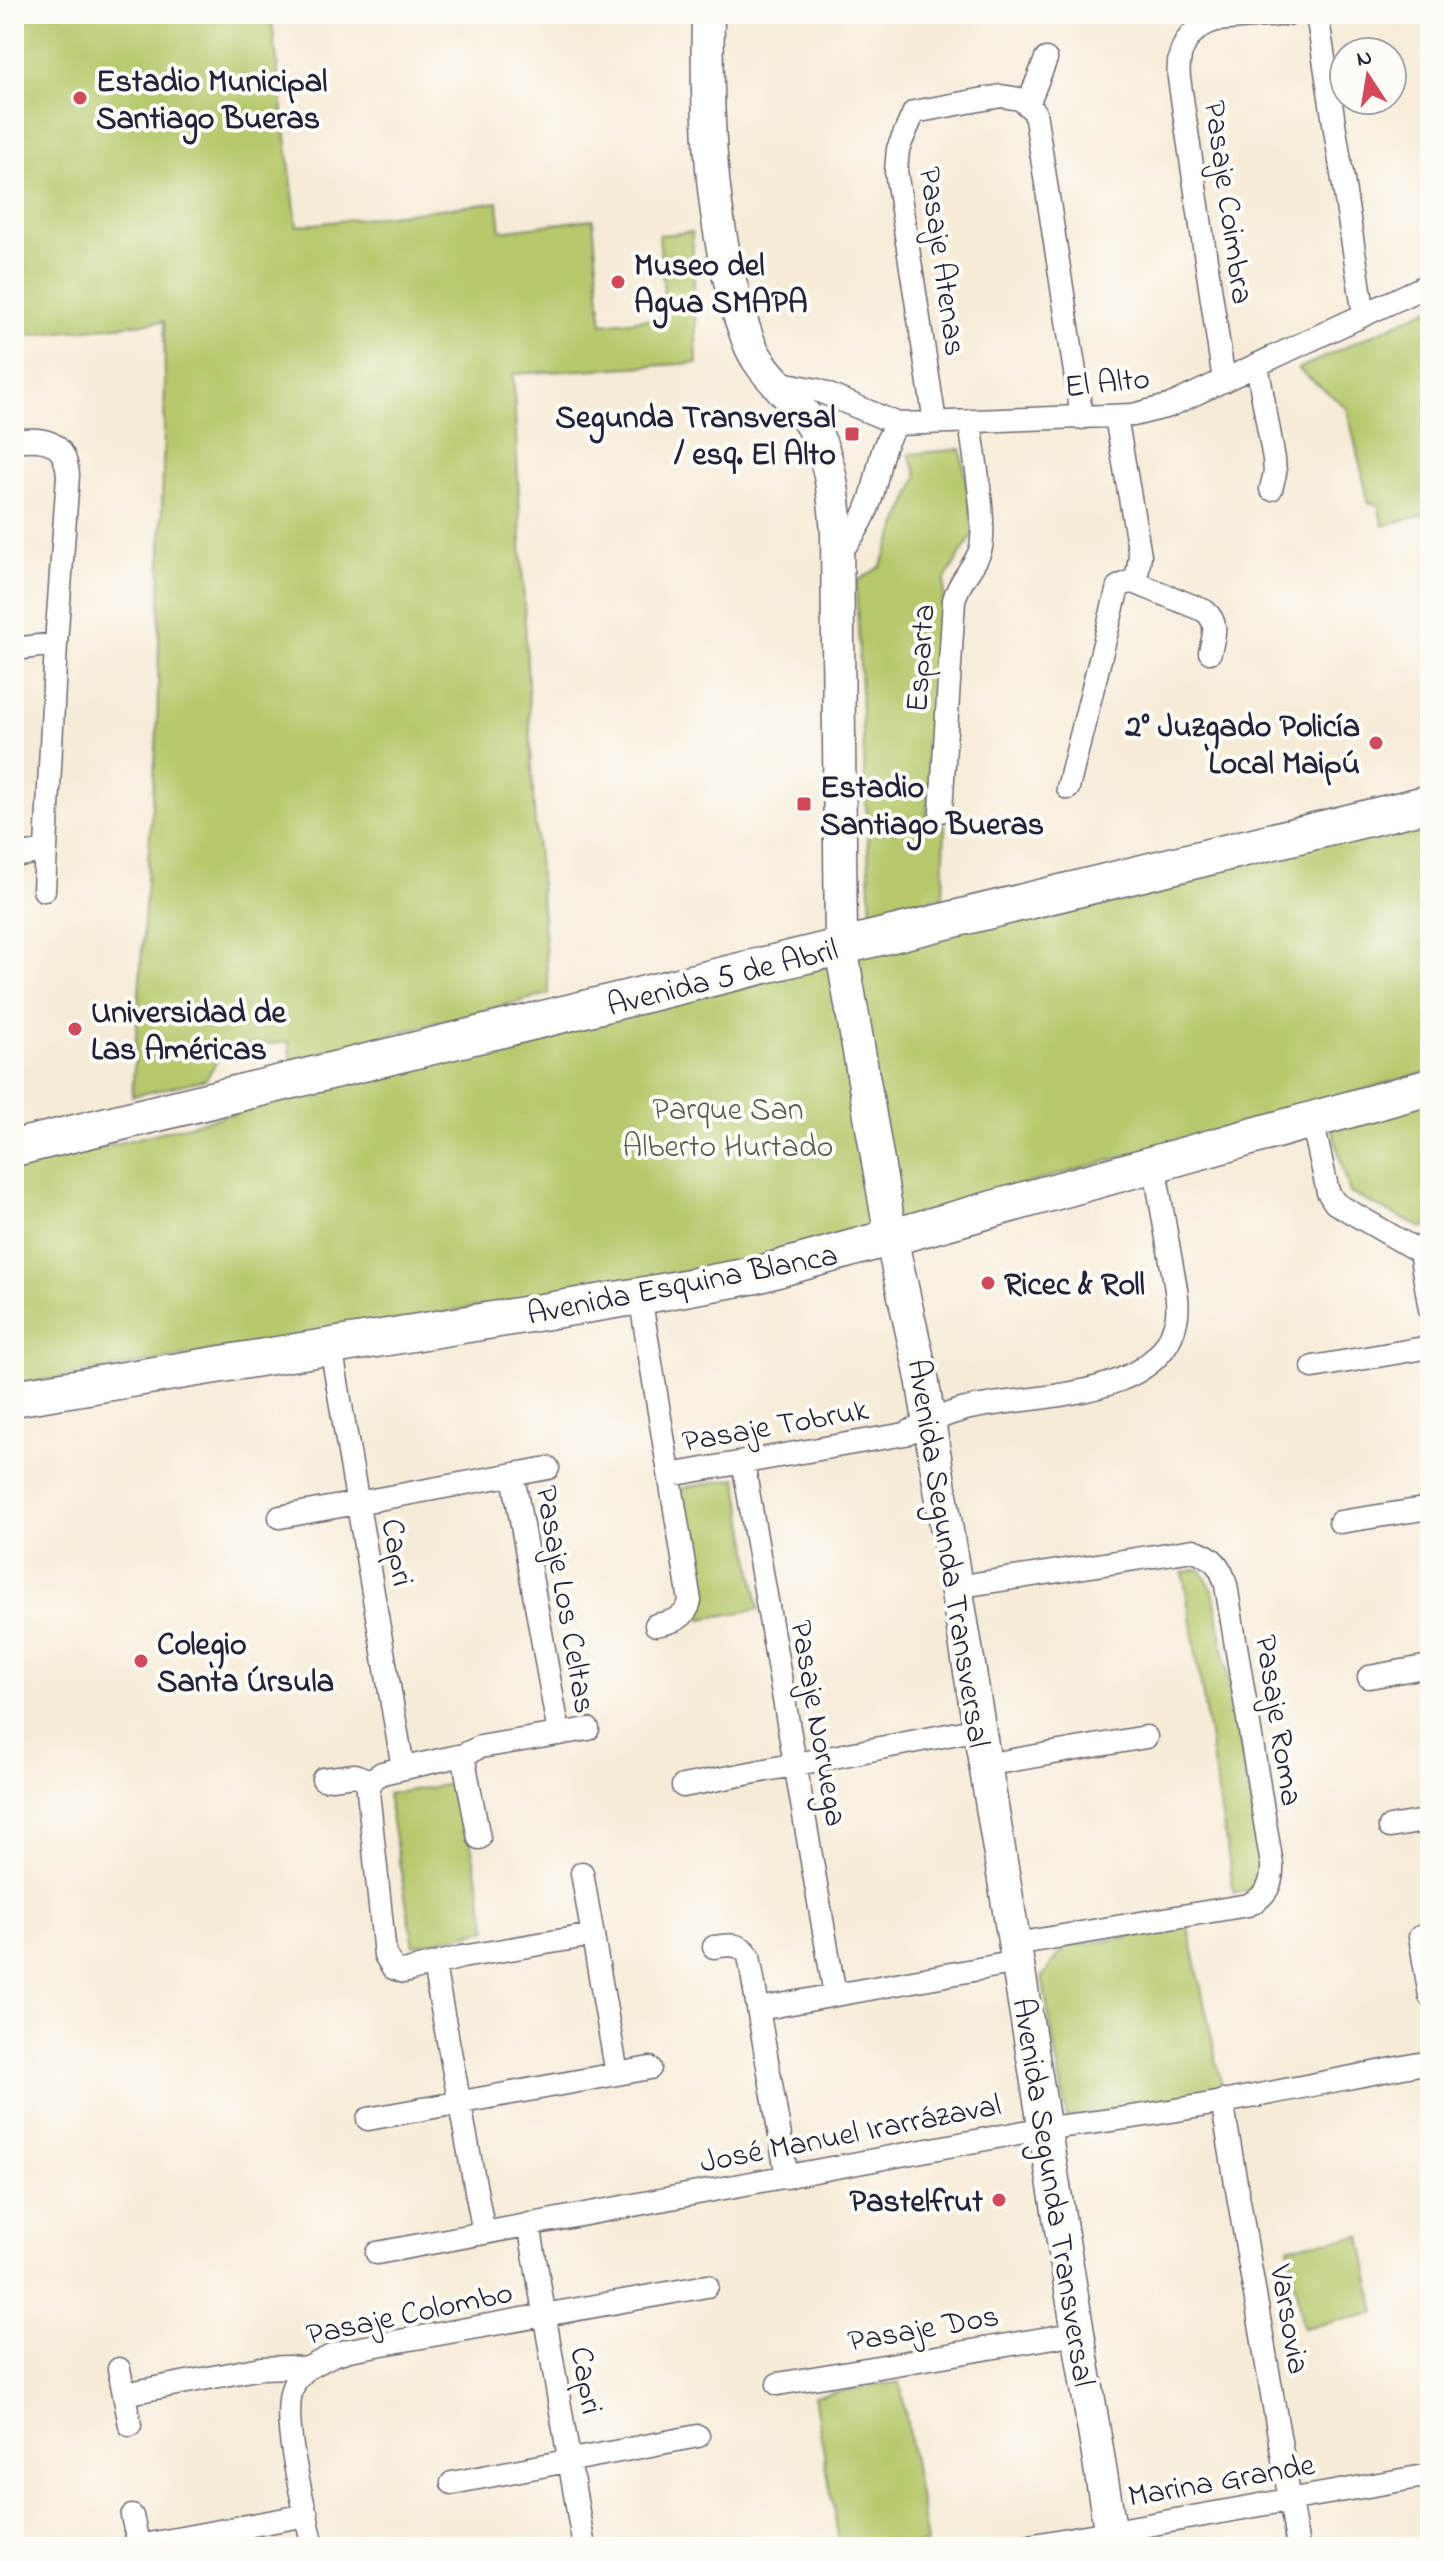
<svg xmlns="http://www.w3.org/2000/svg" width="1444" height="2561" font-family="'Indie Flower',sans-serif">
<rect width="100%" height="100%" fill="#fdfcf7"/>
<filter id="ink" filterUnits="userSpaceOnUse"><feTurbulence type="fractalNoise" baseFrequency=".0125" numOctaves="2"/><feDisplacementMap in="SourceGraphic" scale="16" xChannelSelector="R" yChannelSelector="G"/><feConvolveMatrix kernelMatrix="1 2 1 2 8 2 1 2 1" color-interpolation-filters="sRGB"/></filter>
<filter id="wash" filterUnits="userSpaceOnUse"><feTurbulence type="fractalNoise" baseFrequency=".006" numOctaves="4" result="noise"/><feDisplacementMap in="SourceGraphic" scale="32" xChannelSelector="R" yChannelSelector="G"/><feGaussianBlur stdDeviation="1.8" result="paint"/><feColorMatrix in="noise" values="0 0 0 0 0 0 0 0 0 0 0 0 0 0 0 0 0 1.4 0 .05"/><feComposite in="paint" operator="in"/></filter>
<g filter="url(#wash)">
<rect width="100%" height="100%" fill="#f6ebd7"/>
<path fill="#b6c96c" stroke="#6c7654" stroke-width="2" d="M 14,14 L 271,14 L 297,226 L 498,202 L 501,231 L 593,219 L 602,324 L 666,317 L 659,235 L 692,232 L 697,363 L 513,374 L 534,811 L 549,994 L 291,1060 L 289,1042 L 225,1047 L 206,1079 L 132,1096 L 157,732 L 165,383 L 164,321 L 14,337 Z
M 1430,308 L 1430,513 L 1383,526 L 1377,503 L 1369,504 L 1347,408 L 1298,369 Z
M 961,449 L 974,533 L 945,579 L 926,826 L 945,824 L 943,896 L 871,914 L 856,582 L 881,566 L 918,476 L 909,454 Z
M 1430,812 L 1430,1071 L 749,1261 L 14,1385 L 14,1170 L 849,955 Z
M 1430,1099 L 1430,1220 L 1424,1229 L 1350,1193 L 1331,1125 Z
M 737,1478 L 759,1609 L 701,1619 L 678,1489 Z
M 1200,1569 L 1213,1590 L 1262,1868 L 1254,1890 L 1234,1893 L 1183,1572 Z
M 459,1783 L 488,1930 L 414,1945 L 387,1794 Z
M 1188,1927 L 1223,2091 L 1067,2118 L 1042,1977 L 1065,1947 Z
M 1361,2236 L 1376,2313 L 1303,2328 L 1288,2246 Z
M 900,2382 L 927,2543 L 902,2547 L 840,2547 L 814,2396 Z"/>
</g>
<g filter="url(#ink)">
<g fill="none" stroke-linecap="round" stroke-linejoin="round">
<g stroke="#6c6872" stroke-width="25">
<path id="minor" d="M 1317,14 L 1364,315
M 1028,104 L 1046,59
M 1257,365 L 1274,459 L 1275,473 L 1271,489
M 772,381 L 817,390 L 898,424 L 1133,415 L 1169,406 L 1430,284
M 1224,381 L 1179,78 C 1176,50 1189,28 1216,20 L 1290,14
M 1116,417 L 1140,555 L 1136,583
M 935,422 L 896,171 L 898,149 L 914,112 L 1001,96 L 1020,99 L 1035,112 L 1082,418
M 14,441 C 44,437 65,440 68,475 L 56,644 L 44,890
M 837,555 C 852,539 863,522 870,501 C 879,476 879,444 898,424
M 14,649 L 56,644
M 1068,788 L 1118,587 L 1129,582 L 1136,583 L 1205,611 C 1219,623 1214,635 1210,652
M 941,811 L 954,600 C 959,580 974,568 980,551 C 988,526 973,450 970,421
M 14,856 L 46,851
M 1312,1120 L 1328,1192 L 1335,1203 L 1420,1252
M 1430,1239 L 1420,1252 L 1430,1309
M 640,1296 L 690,1601 C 686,1619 672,1622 656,1625
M 331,1347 L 403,1768
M 1313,1367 L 1430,1347
M 743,1462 L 835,1995
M 513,1475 L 559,1734
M 670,1475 L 905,1434 C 924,1424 942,1415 962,1410 C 1025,1393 1165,1404 1177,1315 C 1179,1298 1174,1279 1171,1261 C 1165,1229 1160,1196 1154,1164
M 280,1517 L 548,1468
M 1340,1522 L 1430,1508
M 956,1587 L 1193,1550 C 1212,1556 1221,1565 1226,1585 L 1272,1865 C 1273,1884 1266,1897 1248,1905 L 1015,1944
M 1369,1677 L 1430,1666
M 588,1729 L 480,1747 L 463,1755 L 382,1773 L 370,1781 L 368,1791 L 385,1955 L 393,1968 L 404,1972 L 411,1970 L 462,1957 L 593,1935
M 463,1755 L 479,1838
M 985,1765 L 1146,1737
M 323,1779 L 355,1775 L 370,1781
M 683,1786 L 979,1729
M 1390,1827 L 1430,1820
M 582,1873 L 617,2074
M 1420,1937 L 1430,1996
M 714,1947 C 728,1945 740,1942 749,1956 L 787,2177
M 434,1966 L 484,2233
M 759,2009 L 1017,1962
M 1222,2101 L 1298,2547
M 368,2119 L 650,2068
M 529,2224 L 584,2547
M 377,2253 L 1045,2128 C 1174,2115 1303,2086 1430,2062
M 119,2369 L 130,2425
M 306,2369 C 302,2374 296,2379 294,2384 C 278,2417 306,2510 313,2547
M 778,2384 L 1078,2333
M 124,2394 L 261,2368 L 289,2367 L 306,2369 L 333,2355 L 349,2350 L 707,2286
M 452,2483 L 698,2436
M 132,2516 L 139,2547
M 138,2546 L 307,2515
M 1023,2547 L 1430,2475"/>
</g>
<g stroke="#6c6872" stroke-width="35">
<path id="secondary" d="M 708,14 C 706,119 710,240 748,340 C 758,368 780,385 799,408 C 829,443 834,489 837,534 L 841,947 L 891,1237 L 922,1378 L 1113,2547"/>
</g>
<g stroke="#6c6872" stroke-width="39">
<path id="primary" d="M 14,1148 L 1430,803
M 14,1398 L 640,1296 L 756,1275 L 1430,1087"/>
</g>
<use href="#minor" stroke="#fff" stroke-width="22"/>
<use href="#secondary" stroke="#fff" stroke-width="32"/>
<use href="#primary" stroke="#fff" stroke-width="36"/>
</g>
</g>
<g fill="#d1495b" stroke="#fdfcf7" stroke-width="3">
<circle cx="80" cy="98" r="8"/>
<circle cx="618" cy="282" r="8"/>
<rect x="844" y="426" width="16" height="16" rx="4"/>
<circle cx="1376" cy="743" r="8"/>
<rect x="796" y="796" width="16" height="16" rx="4"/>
<circle cx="75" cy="1029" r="8"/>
<circle cx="988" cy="1283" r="8"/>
<circle cx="141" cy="1661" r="8"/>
<circle cx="999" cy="2200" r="8"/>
</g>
<g text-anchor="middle" stroke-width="8" stroke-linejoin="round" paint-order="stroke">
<g font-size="32" font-weight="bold" fill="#22223b" stroke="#fdfcf7" text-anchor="start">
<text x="96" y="91">Estadio Municipal<tspan x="96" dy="37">Santiago Bueras</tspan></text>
<text x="634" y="275">Museo del<tspan x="634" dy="37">Agua SMAPA</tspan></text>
<text x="836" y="427" text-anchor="end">Segunda Transversal<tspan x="836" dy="37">/ esq. El Alto</tspan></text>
<text x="1360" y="736" text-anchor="end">2° Juzgado Policía<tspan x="1360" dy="37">Local Maipú</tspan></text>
<text x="820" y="797">Estadio<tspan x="820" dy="37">Santiago Bueras</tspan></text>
<text x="91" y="1022">Universidad de<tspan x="91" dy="37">Las Américas</tspan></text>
<text x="1004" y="1294">Ricec &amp; Roll</text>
<text x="157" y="1654">Colegio<tspan x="157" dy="37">Santa Úrsula</tspan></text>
<text x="983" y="2211" text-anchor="end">Pastelfrut</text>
</g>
<g font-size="32" fill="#22223b" stroke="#fdfcf7">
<text transform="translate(1230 202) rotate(82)" y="11">Pasaje Coimbra</text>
<text transform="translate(944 261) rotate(82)" y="11">Pasaje Atenas</text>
<text transform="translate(1107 381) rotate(-6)" y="11">El Alto</text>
<text transform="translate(919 658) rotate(-86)" y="11">Esparta</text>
<text transform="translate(722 976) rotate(-14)" y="11">Avenida 5 de Abril</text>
<text transform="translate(682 1283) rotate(-11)" y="11">Avenida Esquina Blanca</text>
<text transform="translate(775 1424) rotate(-10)" y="11">Pasaje Tobruk</text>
<text transform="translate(399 1552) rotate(80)" y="11">Capri</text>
<text transform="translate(950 1553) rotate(81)" y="11">Avenida Segunda Transversal</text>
<text transform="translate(567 1599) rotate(80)" y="11">Pasaje Los Celtas</text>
<text transform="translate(1280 1720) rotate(81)" y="11">Pasaje Roma</text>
<text transform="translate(820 1723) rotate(80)" y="11">Pasaje Noruega</text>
<text transform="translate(850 2132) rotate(-11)" y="11">José Manuel Irarrázaval</text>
<text transform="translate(1055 2192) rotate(81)" y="11">Avenida Segunda Transversal</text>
<text transform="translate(409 2312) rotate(-12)" y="11">Pasaje Colombo</text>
<text transform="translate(1291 2319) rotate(80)" y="11">Varsovia</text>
<text transform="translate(923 2327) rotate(-10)" y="11">Pasaje Dos</text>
<text transform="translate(588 2380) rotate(80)" y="11">Capri</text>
<text transform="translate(1221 2479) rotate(-10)" y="11">Marina Grande</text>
</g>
<g font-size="32" fill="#565c4c" stroke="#fdfcf7">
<text x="728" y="1119">Parque San<tspan x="728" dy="37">Alberto Hurtado</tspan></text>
</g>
</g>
<rect width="1444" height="2561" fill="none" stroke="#fdfcf7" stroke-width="48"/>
<g transform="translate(1368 76) rotate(348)"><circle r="38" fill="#fdfcf7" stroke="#a5a5ac" stroke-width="2"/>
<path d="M0-6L14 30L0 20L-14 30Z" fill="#d1495b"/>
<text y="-12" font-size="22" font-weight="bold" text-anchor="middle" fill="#22223b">N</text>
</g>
</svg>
